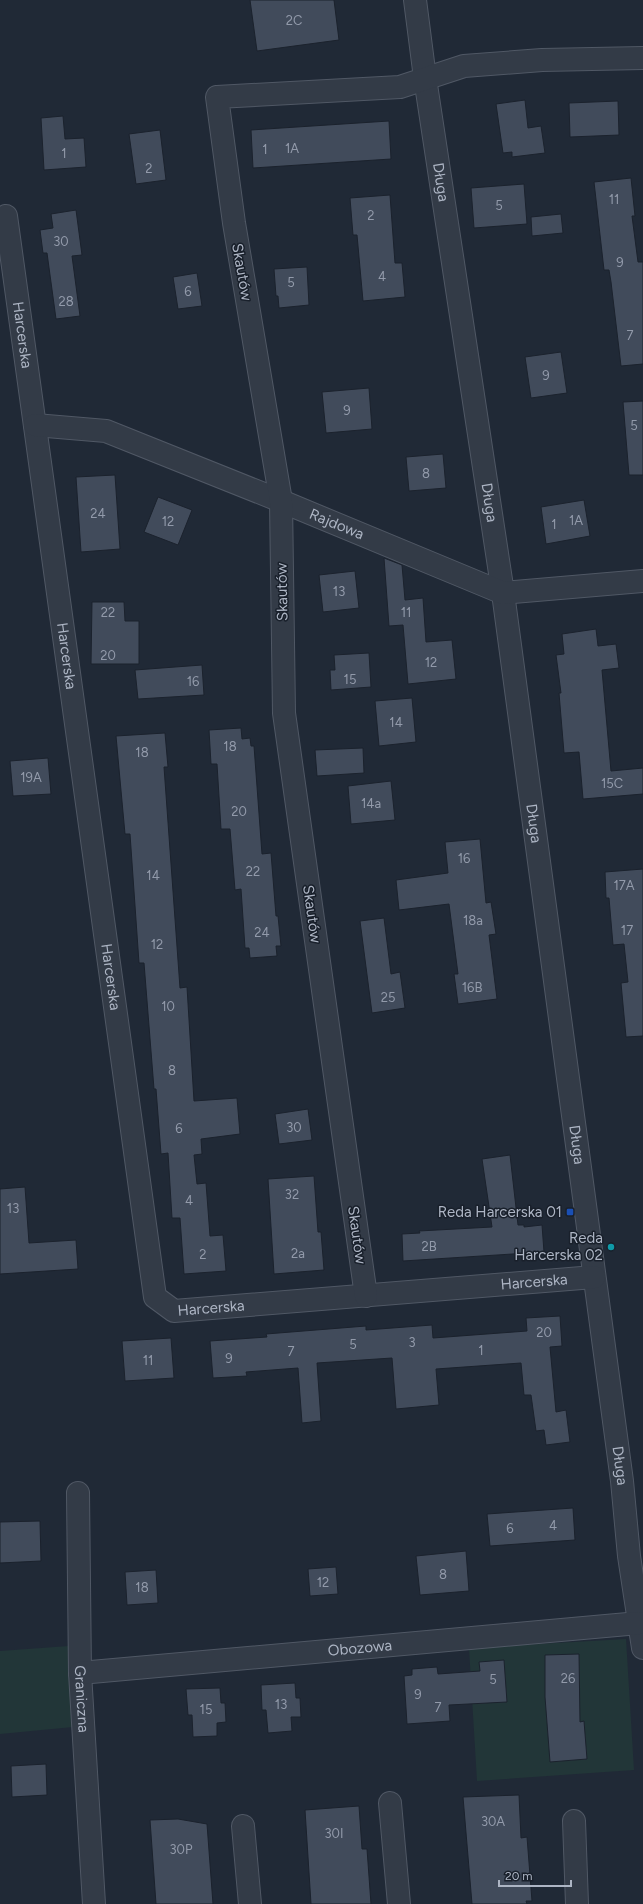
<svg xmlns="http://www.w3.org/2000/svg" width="643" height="1904" font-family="Figtree,sans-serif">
<rect width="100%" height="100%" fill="#202936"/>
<path fill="#223638" d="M 626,1639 L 634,1770 L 477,1781 L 469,1648 Z
M 69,1646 L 73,1727 L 0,1734 L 0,1651 Z"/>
<path fill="#414b5b" stroke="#1b222d" d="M 250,0 L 334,0 L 339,40 L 257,51 Z
M 525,100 L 528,128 L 541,126 L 545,153 L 512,157 L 512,152 L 503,153 L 496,104 Z
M 618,101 L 619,135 L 570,137 L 569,103 Z
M 63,116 L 65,139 L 84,138 L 86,167 L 44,170 L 41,118 Z
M 389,121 L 391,159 L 253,168 L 251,130 Z
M 160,130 L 166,180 L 136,184 L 129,134 Z
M 631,178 L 635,216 L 632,216 L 638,262 L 643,262 L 643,364 L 621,366 L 611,282 L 609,270 L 604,270 L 594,182 Z
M 524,184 L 527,224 L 474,228 L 471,188 Z
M 390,195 L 395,263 L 402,263 L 405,297 L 363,301 L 357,235 L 353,235 L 350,198 Z
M 76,210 L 82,255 L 72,256 L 80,316 L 56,319 L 47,253 L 43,253 L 40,230 L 53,228 L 51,214 Z
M 561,214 L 563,233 L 532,236 L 531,217 Z
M 307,267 L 309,305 L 279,308 L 278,296 L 276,296 L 274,269 Z
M 197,273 L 202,306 L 178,309 L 173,277 Z
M 561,352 L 567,393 L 531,398 L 525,357 Z
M 369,388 L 372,429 L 326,433 L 322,392 Z
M 643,401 L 643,475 L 629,475 L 623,402 Z
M 443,454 L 446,488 L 409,491 L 406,457 Z
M 115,475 L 120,549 L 81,552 L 76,477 Z
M 158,497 L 192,510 L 178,545 L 144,532 Z
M 584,500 L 590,536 L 546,544 L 541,507 Z
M 384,558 L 402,565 L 405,600 L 423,598 L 426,642 L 452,640 L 456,679 L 408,684 L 403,625 L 389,626 Z
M 355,571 L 359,608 L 323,612 L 319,575 Z
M 92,602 L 124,602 L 125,621 L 139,621 L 139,664 L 91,664 Z
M 596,629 L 598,646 L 616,644 L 619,668 L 602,670 L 611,771 L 643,768 L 643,794 L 583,799 L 579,752 L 564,753 L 559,693 L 561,693 L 556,655 L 564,654 L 562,634 Z
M 369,653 L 371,687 L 331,690 L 330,670 L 335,670 L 334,655 Z
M 202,665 L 204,695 L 138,699 L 135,670 Z
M 412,698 L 416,742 L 379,746 L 375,701 Z
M 241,728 L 242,739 L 250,738 L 251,746 L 254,746 L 262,854 L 271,853 L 276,916 L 278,916 L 281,946 L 276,946 L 277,956 L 250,958 L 249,948 L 245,948 L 241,889 L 235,890 L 230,829 L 221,829 L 217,764 L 211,764 L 209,730 Z
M 165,733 L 168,767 L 164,767 L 180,988 L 187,987 L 194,1101 L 237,1098 L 240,1134 L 201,1139 L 202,1154 L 194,1155 L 197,1184 L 206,1183 L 210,1236 L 223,1235 L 226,1271 L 184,1274 L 180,1218 L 172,1218 L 168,1153 L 161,1154 L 156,1089 L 154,1089 L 144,963 L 139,963 L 130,834 L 125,834 L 116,736 Z
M 363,748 L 364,773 L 317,776 L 315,750 Z
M 48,758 L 51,794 L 13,796 L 10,761 Z
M 391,781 L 395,820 L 351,824 L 348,786 Z
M 480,839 L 486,903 L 491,902 L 496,934 L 489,935 L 497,999 L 458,1004 L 454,974 L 458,974 L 449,904 L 399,910 L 396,880 L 448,873 L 445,842 Z
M 643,869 L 643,1036 L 626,1037 L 621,983 L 628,982 L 624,944 L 613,945 L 609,898 L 606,898 L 605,872 Z
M 384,918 L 391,974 L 400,972 L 405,1008 L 372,1013 L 360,921 Z
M 308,1109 L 312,1140 L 279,1144 L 275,1114 Z
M 510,1155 L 518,1225 L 524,1225 L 524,1227 L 542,1225 L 544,1252 L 403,1261 L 402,1234 L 420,1233 L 419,1231 L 492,1227 L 482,1159 Z
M 314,1176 L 318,1232 L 321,1232 L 324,1270 L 274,1274 L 268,1179 Z
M 25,1187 L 29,1243 L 76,1240 L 78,1269 L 0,1274 L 0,1189 Z
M 560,1316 L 562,1346 L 550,1347 L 556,1412 L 566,1410 L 570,1442 L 546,1445 L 544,1430 L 536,1431 L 531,1395 L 524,1395 L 521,1363 L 436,1369 L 439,1405 L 396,1409 L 392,1358 L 317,1363 L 321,1421 L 302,1423 L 298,1368 L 246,1372 L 247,1376 L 213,1378 L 210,1341 L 267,1337 L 266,1334 L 366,1326 L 366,1330 L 432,1325 L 433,1338 L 527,1331 L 526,1318 Z
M 171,1338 L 174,1378 L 125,1381 L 122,1341 Z
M 573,1508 L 575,1540 L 490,1546 L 487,1514 Z
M 40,1521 L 41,1561 L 0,1563 L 0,1522 Z
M 466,1551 L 469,1591 L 420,1595 L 416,1556 Z
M 336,1567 L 338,1594 L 310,1596 L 308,1569 Z
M 156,1570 L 158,1603 L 127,1605 L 125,1572 Z
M 579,1654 L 580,1722 L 584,1721 L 587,1759 L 550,1762 L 545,1697 L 545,1655 Z
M 504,1660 L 507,1702 L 449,1705 L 450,1721 L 407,1724 L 404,1676 L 412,1675 L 412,1669 L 437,1667 L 438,1674 L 480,1671 L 479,1662 Z
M 295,1683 L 296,1698 L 300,1698 L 301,1717 L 291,1717 L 292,1731 L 268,1733 L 266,1710 L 262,1710 L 261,1685 Z
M 220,1688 L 221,1703 L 225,1703 L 226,1722 L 217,1723 L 217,1736 L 193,1737 L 192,1715 L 188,1715 L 186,1689 Z
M 46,1764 L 47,1795 L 12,1797 L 11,1766 Z
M 519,1795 L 521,1838 L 527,1837 L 532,1901 L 526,1901 L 527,1904 L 472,1904 L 463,1797 Z
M 359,1806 L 362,1849 L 367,1849 L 371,1904 L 311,1904 L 305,1810 Z
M 178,1819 L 207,1824 L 213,1904 L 156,1904 L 150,1820 Z"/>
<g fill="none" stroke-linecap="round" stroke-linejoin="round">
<g stroke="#505865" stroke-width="24">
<g id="minor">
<path id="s1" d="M 415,0 L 425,78 L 503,593 L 622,1481 L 629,1556 L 643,1648"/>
<path id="s2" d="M 6,216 L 155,1297 L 174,1311 L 594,1277"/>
<path id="s3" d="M 35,425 L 106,431 L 281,501 L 503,593 L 643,581"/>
<path d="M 366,1296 L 284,713 L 281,501 L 234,223 L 217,97 L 400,87 L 464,66 L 542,60 L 643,58"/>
<path id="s4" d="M 78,1493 L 80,1673 L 94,1904"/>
<path id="s5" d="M 80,1673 L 639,1623"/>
<path d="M 390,1803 L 399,1904"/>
<path d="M 574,1821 L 577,1904"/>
<path d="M 243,1826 L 250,1904"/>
</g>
</g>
<use href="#minor" stroke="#333b47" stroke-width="22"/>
</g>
<rect fill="#1a4fb4" stroke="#19202b" stroke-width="1.5" x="566" y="1208" width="8" height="8" rx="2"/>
<circle fill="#0f9aa8" stroke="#19202b" stroke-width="1.5" cx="611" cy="1247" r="4"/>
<g text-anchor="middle" stroke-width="3" stroke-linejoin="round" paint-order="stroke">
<g font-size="13" fill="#929aaa">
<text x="294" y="25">2C</text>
<text x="292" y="153">1A</text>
<text x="265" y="154">1</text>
<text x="64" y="158">1</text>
<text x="149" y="173">2</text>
<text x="614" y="204">11</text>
<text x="499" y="210">5</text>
<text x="371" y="220">2</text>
<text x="61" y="246">30</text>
<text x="620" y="267">9</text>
<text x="382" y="281">4</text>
<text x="291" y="287">5</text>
<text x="188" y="296">6</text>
<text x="66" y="306">28</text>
<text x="630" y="340">7</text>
<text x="546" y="380">9</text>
<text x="347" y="415">9</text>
<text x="634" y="430">5</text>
<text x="426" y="478">8</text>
<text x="98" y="518">24</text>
<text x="576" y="525">1A</text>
<text x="168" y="526">12</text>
<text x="554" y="529">1</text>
<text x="339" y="596">13</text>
<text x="108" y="617">22</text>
<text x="406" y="617">11</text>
<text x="108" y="660">20</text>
<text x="431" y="667">12</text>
<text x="350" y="684">15</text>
<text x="193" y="686">16</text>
<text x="396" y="727">14</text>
<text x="230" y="751">18</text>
<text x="142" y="757">18</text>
<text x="31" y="782">19A</text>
<text x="612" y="788">15C</text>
<text x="371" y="808">14a</text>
<text x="239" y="816">20</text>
<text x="464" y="863">16</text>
<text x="253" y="876">22</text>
<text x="153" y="880">14</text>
<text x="624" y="890">17A</text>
<text x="473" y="925">18a</text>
<text x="627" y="935">17</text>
<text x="262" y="937">24</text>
<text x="157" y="949">12</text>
<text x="472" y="992">16B</text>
<text x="388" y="1002">25</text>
<text x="168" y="1011">10</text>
<text x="172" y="1075">8</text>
<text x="294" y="1132">30</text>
<text x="179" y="1133">6</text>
<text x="292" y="1199">32</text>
<text x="189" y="1205">4</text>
<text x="13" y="1213">13</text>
<text x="429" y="1251">2B</text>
<text x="298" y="1258">2a</text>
<text x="203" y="1259">2</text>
<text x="544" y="1337">20</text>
<text x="412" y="1347">3</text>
<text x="353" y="1349">5</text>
<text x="481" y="1355">1</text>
<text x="291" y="1356">7</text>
<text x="229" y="1363">9</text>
<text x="148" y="1365">11</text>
<text x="553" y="1530">4</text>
<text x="510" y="1533">6</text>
<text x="443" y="1579">8</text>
<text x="323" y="1587">12</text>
<text x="142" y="1592">18</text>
<text x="568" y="1683">26</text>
<text x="493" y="1684">5</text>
<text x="418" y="1699">9</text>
<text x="281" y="1709">13</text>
<text x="438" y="1712">7</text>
<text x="206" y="1714">15</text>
<text x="493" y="1826">30A</text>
<text x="334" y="1838">30I</text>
<text x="181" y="1854">30P</text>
</g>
<g font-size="15" fill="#adb5c4" stroke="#19202b">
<text dy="5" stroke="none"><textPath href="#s1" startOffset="184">Długa</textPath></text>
<text transform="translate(242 272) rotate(80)" y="5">Skautów</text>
<text dy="5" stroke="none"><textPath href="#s2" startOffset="120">Harcerska</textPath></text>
<text dy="5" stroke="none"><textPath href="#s1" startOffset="508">Długa</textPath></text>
<text dy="5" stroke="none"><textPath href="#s3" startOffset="320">Rajdowa</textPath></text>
<text transform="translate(282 592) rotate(-91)" y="5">Skautów</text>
<text dy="5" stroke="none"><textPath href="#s2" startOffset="444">Harcerska</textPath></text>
<text dy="5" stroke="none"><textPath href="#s1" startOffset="832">Długa</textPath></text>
<text transform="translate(312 914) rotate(82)" y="5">Skautów</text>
<text dy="5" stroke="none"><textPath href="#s2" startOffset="768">Harcerska</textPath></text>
<text dy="5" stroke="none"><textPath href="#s1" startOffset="1156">Długa</textPath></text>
<text transform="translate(357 1235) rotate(82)" y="5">Skautów</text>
<text dy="5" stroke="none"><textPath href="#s2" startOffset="1476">Harcerska</textPath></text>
<text dy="5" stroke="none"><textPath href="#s2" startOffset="1152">Harcerska</textPath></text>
<text dy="5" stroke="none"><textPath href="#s1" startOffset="1480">Długa</textPath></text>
<text dy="5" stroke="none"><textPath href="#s5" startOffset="281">Obozowa</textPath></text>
<text dy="5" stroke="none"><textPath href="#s4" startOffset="206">Graniczna</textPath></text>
</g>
<g font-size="15" fill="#adb5c4" stroke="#19202b" text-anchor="end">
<text x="562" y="1217">Reda Harcerska 01</text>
<text x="603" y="1243">Reda<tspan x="603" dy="17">Harcerska 02</tspan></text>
</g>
</g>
<path d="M499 1880v6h72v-6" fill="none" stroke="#adb5c4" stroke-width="2"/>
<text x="505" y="1880" font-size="12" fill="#adb5c4" stroke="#19202b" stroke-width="3" paint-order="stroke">20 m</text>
</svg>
